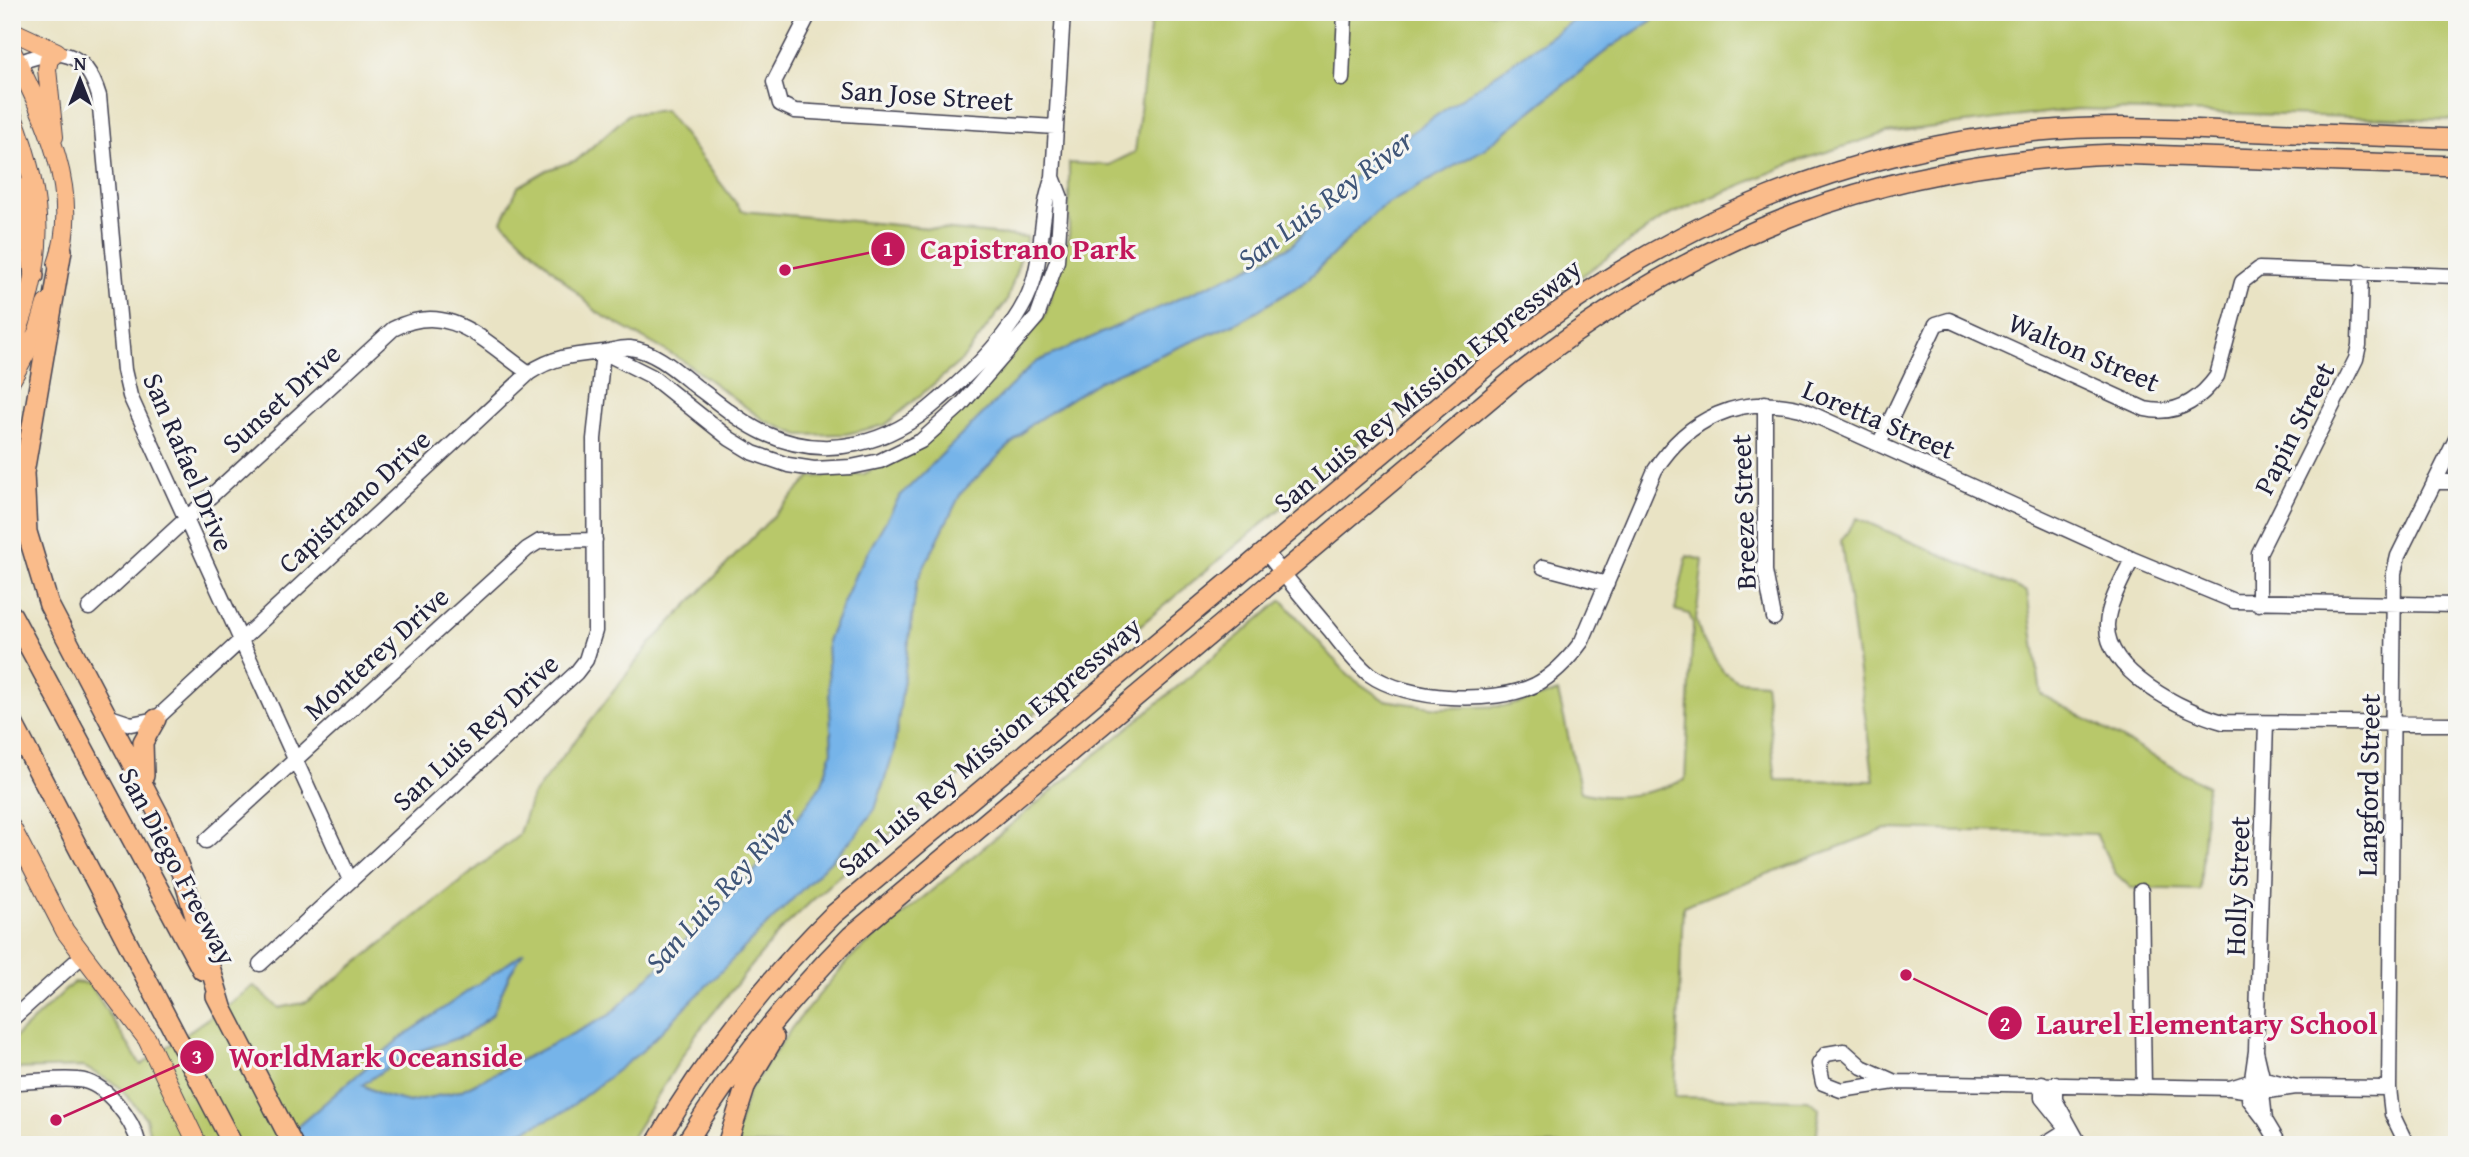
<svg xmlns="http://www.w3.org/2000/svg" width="2469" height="1157" font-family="'Gentium Book Plus',serif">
<rect width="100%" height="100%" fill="#f6f6f2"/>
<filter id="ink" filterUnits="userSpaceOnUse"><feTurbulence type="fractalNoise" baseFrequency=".0143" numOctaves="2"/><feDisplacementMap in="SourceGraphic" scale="14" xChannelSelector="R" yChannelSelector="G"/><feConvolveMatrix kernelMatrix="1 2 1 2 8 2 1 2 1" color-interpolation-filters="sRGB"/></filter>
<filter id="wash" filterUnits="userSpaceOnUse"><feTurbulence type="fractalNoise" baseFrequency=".00686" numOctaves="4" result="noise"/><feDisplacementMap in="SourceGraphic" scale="28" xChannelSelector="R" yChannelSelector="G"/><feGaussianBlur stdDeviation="1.57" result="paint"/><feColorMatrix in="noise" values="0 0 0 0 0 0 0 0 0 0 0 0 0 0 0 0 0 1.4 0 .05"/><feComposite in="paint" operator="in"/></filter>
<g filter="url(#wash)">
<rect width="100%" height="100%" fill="#e9e3c4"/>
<path fill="#b8c86a" stroke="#6d7552" stroke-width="2" d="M 1152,12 L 1586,12 L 1365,165 L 1291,246 L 1250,267 L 1034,363 L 900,496 L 856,573 L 827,641 L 832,751 L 822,784 L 779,843 L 745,882 L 610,1015 L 460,1091 L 409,1102 L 382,1095 L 361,1084 L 405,1056 L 466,1035 L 492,1015 L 510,973 L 522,954 L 398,1040 L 276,1145 L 152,1145 L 146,1118 L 118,1086 L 84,1067 L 12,1069 L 12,1040 L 74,982 L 90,984 L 141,1065 L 254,986 L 279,1008 L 307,1002 L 518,836 L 532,796 L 651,643 L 811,477 L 864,474 L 933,436 L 992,380 L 1045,316 L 1069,234 L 1069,163 L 1109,165 L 1135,152 Z
M 1665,12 L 2457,12 L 2457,120 L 2077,109 L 1886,133 L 1798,161 L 1663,218 L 1429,385 L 833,881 L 780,931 L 696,1034 L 627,1145 L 473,1145 L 508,1138 L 642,1051 L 855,835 L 875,809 L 894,751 L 917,581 L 961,493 L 1030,425 L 1099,381 L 1238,322 L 1305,282 L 1379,209 L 1484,149 L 1611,47 Z
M 665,110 L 742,211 L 1027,237 L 1007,301 L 962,360 L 885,425 L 846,434 L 800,435 L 765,421 L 682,360 L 598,313 L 502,221 L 518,187 L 547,170 L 577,160 L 629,114 Z
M 1857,518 L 2027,592 L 2041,694 L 2207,786 L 2200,890 L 2131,888 L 2115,873 L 2096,834 L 1886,829 L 1683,906 L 1675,1097 L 1808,1100 L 1819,1108 L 1816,1145 L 733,1145 L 748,1092 L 793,1026 L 849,959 L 1282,600 L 1349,676 L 1384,700 L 1438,708 L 1508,706 L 1558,692 L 1581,792 C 1616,802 1652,793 1685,780 L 1693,623 L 1689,614 L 1675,610 L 1687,556 L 1703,560 L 1696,619 L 1702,639 L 1723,671 L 1737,681 L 1765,683 L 1776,780 L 1874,781 L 1841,541 Z"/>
<path fill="#76b4e9" stroke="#4c6b92" stroke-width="2" d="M 1586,12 L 1665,12 L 1611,47 L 1484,149 L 1379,209 L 1305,282 L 1238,322 L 1099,381 L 1030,425 L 961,493 L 917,581 L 894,751 L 875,809 L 855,836 L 642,1051 L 564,1112 L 508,1138 L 473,1145 L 276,1145 L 398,1040 L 524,952 L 510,973 L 492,1015 L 466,1035 L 405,1056 L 362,1085 L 382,1095 L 409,1102 L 460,1091 L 610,1015 L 745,882 L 779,843 L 822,784 L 832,751 L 827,641 L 856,573 L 900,496 L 1034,363 L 1250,267 L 1291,246 L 1365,165 Z"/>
</g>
<g filter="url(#ink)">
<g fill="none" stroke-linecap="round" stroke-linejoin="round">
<g stroke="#403f50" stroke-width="17">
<path id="minor" d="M 810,12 L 774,82 L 780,104 L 795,111 L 1055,127
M 18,63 C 59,47 85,49 99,96 L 124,370 L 130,396 L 350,880
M 1342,79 L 1345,12
M 603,352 L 651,376 L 730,439 L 753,453 L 788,465 L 814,469 L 851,467 L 880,461 L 921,441 L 961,405 L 1037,317 L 1057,261 L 1061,198 L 1053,177
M 1765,403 L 1765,571 L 1774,618
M 1879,444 L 1936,324 L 1949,320 L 2145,409 C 2176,416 2199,401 2217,376 L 2242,282 L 2259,269 L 2457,276
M 2434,482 L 2457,482
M 1265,551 C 1286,578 1308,604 1330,630 C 1342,645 1354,662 1369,674 C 1406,701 1494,705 1535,685 C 1554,675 1569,659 1582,641 L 1655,470 C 1688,418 1740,394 1801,409 L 2132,559 L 2234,601 L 2457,605
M 2132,559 C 2123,579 2109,601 2107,624 C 2105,672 2183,711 2223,722 L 2457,724
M 1543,567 L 1607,584
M 2259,604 L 2259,553 L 2356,359 L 2359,345 L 2361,271
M 89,608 L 393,329 C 449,299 484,342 529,373
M 110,717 L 131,724 L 156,719 L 529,373 C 554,356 575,355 604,352 C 612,351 622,347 630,348 C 656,351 679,373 698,388 C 719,403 740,422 764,433 C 826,462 890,444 939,400 C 971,373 1007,338 1026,300 C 1045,262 1038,216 1053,177 L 1063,12
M 206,841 L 527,549 L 540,541 L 595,540
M 2141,891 L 2144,1087
M 260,964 L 576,673 L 586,660 L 595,631 L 594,439 L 603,352
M 12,1019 L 83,955
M 2256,1051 L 2266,723
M 12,1082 C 34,1082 57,1078 78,1080 C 106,1082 133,1120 139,1145
M 1895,1082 L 1862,1067 L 1844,1051 L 1826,1054 L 1819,1064 L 1823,1083 L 1841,1090 L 1895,1082 L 2230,1088
M 2249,1082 L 2230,1088 L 2250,1091 L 2249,1099 L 2265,1120 L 2262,1092 L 2296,1087 L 2257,1077 L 2249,1082 L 2250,1091 L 2258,1093 L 2264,1089 L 2263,1081 L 2256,1051 L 2252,1079
M 2042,1083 L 2042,1098 L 2063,1124
M 2055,1084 L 2055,1100 L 2080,1145
M 2296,1087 L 2389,1088
M 2265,1120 L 2280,1145
M 2043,1145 L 2070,1128
M 2407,1145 L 2392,1114 L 2389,1088 L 2394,573 L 2398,556 L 2457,437"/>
</g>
<g stroke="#403f50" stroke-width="20">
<path id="major" d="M 12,31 L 57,52 L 49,59 L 47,69 L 54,137
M 12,51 C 43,114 83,193 57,264
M 12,114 C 45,198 47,261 12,346
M 12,379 L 38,331 L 46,304
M 12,828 L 65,931 L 147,1039 L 198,1145"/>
</g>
<g stroke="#403f50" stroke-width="22">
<path id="highway" d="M 12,65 L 18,63
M 12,181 C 30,201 31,249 34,276
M 62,250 L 24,473 L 27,532 L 49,605 L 163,823 L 185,883 L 222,1007
M 12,615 L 202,970
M 12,721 L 233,1145
M 144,776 L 143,742 L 156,719
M 216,996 L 293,1145
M 655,1145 C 705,1060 763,984 833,915 L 1490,363 C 1652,233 1830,151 2038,131 C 2103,125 2169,128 2234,131 C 2308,134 2383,136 2457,139
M 685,1145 C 732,1068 788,1000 851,936 L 1517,376 C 1702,231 1881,162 2116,154 L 2457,166
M 727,1145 L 746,1085 L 774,1038"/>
</g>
<use href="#minor" stroke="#fff" stroke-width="14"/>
<use href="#major" stroke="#fabc8b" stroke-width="18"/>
<use href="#highway" stroke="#fabc8b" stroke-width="19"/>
</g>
</g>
<g text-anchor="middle" stroke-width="6" stroke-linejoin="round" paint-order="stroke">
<g font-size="28" fill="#22223b" stroke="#f6f6f2">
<text transform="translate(927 95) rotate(4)" y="10">San Jose Street</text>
<text transform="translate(2084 352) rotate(23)" y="10">Walton Street</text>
<text transform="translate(1427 385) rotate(-39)" y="10">San Luis Rey Mission Expressway</text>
<text transform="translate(281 398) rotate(-42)" y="10">Sunset Drive</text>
<text transform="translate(1879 419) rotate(23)" y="10">Loretta Street</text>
<text transform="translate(2294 428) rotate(-63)" y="10">Papin Street</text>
<text transform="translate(189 462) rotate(67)" y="10">San Rafael Drive</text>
<text transform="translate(354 501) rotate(-43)" y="10">Capistrano Drive</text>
<text transform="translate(1743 512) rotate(-92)" y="10">Breeze Street</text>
<text transform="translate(376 653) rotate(-42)" y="10">Monterey Drive</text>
<text transform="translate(475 732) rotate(-43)" y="10">San Luis Rey Drive</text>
<text transform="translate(989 746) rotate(-40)" y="10">San Luis Rey Mission Expressway</text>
<text transform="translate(2368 785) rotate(-89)" y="10">Langford Street</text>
<text transform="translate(178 866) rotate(62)" y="10">San Diego Freeway</text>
<text transform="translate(2237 886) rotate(-88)" y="10">Holly Street</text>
</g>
<g font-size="30" font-style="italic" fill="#3f5578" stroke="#f6f6f2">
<text transform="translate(1325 200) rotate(-37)" y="10">San Luis Rey River</text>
<text transform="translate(721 890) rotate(-48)" y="10">San Luis Rey River</text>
</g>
</g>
<path fill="none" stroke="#c2185b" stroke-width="2.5" d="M785 270L888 249M1906 975L2005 1023M56 1120L197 1057"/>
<g fill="#c2185b" stroke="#f6f6f2" stroke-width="2.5">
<circle cx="785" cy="270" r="7"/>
<circle cx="1906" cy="975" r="7"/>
<circle cx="56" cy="1120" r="7"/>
<circle cx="888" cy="249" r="18"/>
<circle cx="2005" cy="1023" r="18"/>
<circle cx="197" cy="1057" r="18"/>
</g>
<g font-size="21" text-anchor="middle" font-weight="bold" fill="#fff">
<text x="888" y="256">1</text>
<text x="2005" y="1031">2</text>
<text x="197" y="1064">3</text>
</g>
<g font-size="30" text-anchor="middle" font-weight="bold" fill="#c2185b" stroke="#f6f6f2" stroke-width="6" stroke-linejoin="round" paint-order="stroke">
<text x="1028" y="259">Capistrano Park</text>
<text x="2207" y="1034">Laurel Elementary School</text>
<text x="376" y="1067">WorldMark Oceanside</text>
</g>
<rect width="2469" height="1157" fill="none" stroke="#f6f6f2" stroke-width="42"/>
<g transform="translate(80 80)" stroke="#f6f6f2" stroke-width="5" paint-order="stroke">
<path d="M0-5L12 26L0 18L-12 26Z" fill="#22223b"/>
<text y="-10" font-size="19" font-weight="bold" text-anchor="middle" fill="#22223b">N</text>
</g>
</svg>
